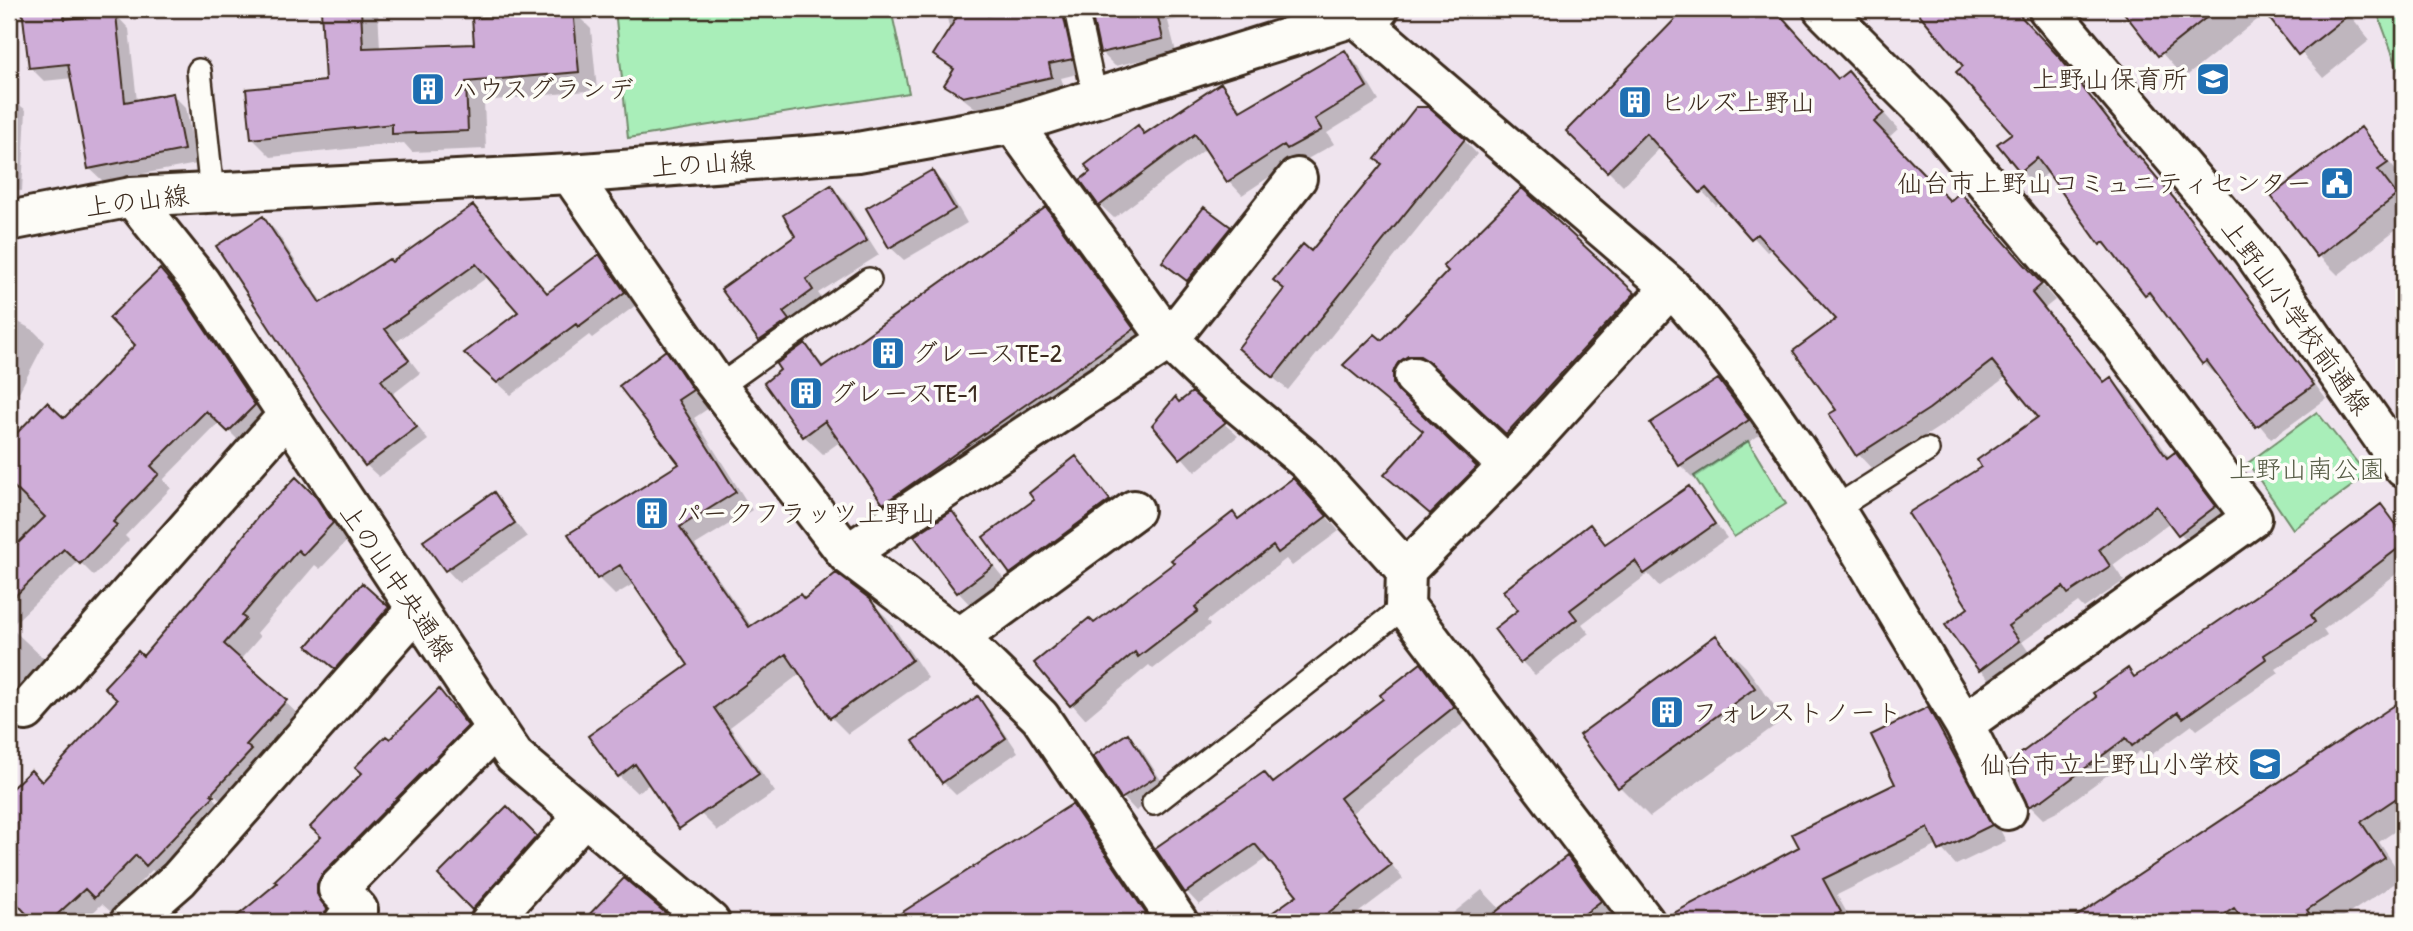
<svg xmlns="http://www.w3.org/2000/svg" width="2413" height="931" font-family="'Patrick Hand','Klee One',sans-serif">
<rect width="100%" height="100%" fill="#efe4ee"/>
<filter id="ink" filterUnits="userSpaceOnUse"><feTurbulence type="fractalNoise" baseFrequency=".0143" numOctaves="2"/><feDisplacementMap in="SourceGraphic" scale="14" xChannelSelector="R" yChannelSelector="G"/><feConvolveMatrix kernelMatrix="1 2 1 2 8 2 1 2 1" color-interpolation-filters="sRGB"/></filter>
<g filter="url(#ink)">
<path fill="#a9eeb9" stroke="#728c6c" stroke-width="2" d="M 615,9 L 891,9 L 909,93 L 628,138 Z
M 2376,9 L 2404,9 L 2404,85 Z
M 2317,412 L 2367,475 L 2293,529 L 2248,463 Z
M 1748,441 L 1786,504 L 1734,537 L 1694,476 Z"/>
<path fill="#0003" d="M 24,9 L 69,9 L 76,20 L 116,15 L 129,29 L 137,101 L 173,95 L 186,108 L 197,164 L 103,181 L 89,168 L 73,78 L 44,81 L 31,68 Z
M 322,9 L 378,9 L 380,49 L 476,46 L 572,10 L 591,29 L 597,90 L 484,101 L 486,149 L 412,152 L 404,143 L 271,157 L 252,138 L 327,82 Z
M 945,9 L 1227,9 L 1168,21 L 1176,52 L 1115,66 L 1101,52 L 1091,9 L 1080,11 L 1085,72 L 1061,78 L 1065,90 L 978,110 L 946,85 L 954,72 L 935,55 L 950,31 Z
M 1670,9 L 1756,9 L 1774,27 L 1839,81 L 1848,73 L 1898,129 L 1888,138 L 1950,203 L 1975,209 L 2055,300 L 2045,308 L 2106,383 L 2111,379 L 2126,394 L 2170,458 L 2175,454 L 2190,469 L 2229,522 L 2194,548 L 2170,522 L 2113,565 L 2124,581 L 2084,608 L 2078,602 L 2022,642 L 2032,657 L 1995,685 L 1980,670 L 1970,608 L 1984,467 L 2040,418 L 2007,376 L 1944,424 L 1873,470 L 1858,454 L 1839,319 L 1773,248 L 1767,252 L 1721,202 L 1716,206 L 1661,147 L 1623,186 L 1568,131 L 1675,21 L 1667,12 Z
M 1918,9 L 2007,9 L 2032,30 L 2073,74 L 2195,224 L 2326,399 L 2271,439 L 2219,375 L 2217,376 L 2204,363 L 2161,306 L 2147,294 L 2117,255 L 2102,243 L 2049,172 L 2034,184 L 2021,171 L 2014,133 Z
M 2123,9 L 2345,9 L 2370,40 L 2323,78 L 2267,12 L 2184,78 Z
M 1345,52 L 1358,66 L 1379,101 L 1327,133 L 1334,144 L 1302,162 L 1298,158 L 1242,195 L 1229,181 L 1207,148 L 1114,218 L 1100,205 L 1138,128 L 1145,135 L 1221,85 L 1243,111 Z
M 9,97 L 26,110 L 22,191 L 9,190 Z
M 2361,129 L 2404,180 L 2404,184 L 2395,190 L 2404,202 L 2404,223 L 2338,275 L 2318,255 Z
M 1464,140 L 1477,154 L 1288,390 L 1253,361 L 1311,253 Z
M 932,172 L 945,185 L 967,223 L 904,260 L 890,247 Z
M 831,187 L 844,200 L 879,255 L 818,293 L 826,304 L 774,353 L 724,289 L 798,236 Z
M 1522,190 L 1648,308 L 1520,446 L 1444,374 L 1435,369 L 1422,369 L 1405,387 L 1406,399 L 1489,481 L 1444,527 L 1400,488 L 1424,432 L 1346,365 L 1382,342 Z
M 473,207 L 548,294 L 599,257 L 636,305 L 592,338 L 589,335 L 511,395 L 479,366 L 520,312 L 489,276 L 396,342 L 420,373 L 393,394 L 428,440 L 379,477 L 366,465 L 263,218 L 276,231 L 323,304 L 392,264 Z
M 1045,209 L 1064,227 L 1151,348 L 903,521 L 884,503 L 841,441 L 823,454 L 804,436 L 783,371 L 805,345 L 825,367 Z
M 1230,228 L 1243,241 L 1202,293 L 1164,262 Z
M 172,284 L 195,310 L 267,419 L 242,444 L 220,422 L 163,480 L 171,488 L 125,536 L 129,540 L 94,576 L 79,561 L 10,627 L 55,669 L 9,718 L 9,444 L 47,404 L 64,421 L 138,345 Z
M 9,317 L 33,330 L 45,342 L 18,394 L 9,389 Z
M 665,353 L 683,370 L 709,408 L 694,418 L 752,510 L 695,545 L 752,627 L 805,601 L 869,600 L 887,618 L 928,678 L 848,734 L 831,717 L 801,673 L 730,727 L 775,792 L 718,831 L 701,814 L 684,786 L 651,783 L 637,793 L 619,776 L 690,665 L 635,583 L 615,595 L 598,578 L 681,464 Z
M 1718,381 L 1761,434 L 1694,479 L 1680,465 L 1653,423 Z
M 1192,395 L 1238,436 L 1195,472 L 1154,425 Z
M 1076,458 L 1122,514 L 1024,586 L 1011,573 L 1036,500 Z
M 296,480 L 332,516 L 348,540 L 320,569 L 315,565 L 257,633 L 260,637 L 240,660 L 301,717 L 229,808 L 209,789 L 207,791 L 229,813 L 163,880 L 152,870 L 111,912 L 102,904 L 83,922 L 36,922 L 9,892 L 9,794 L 31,773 L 42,784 L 119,700 L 143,658 Z
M 1688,488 L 1727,538 L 1659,586 L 1648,574 L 1582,624 L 1589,633 L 1535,675 L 1522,662 L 1521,611 L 1506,591 L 1589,526 L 1607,545 Z
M 1306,493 L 1339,531 L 1292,566 L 1286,559 L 1207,621 L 1210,625 L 1153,669 L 1149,665 L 1085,719 L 1037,664 L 1239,520 Z
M 494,494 L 527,537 L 459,583 L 446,569 Z
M 2381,506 L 2404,533 L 2404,568 L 2323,630 L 2327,636 L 2276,669 L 2279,673 L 2197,730 L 2192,725 L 2147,758 L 2140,751 L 2057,812 L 2043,819 L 2030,806 L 2099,697 L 2127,670 L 2135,678 L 2300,568 Z
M 951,513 L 1005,580 L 971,606 L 958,592 Z
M 362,586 L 401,622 L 349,681 L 310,646 Z
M 1715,637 L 1746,667 L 1784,719 L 1650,817 L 1620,787 L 1582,736 Z
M 1421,665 L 1466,721 L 1352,813 L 1403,879 L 1346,922 L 1262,922 L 1299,896 L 1268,857 L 1199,905 L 1186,891 L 1274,785 L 1386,699 Z
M 439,691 L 480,740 L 330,898 L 330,910 L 338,922 L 233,922 L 279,883 L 323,837 L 364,773 Z
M 977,699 L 991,712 L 1018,752 L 956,795 L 943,782 Z
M 2404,701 L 2404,825 L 2379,842 L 2403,878 L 2336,922 L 2071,922 Z
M 1928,709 L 1943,724 L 2006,841 L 1956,865 L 1938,845 L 1837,895 L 1852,922 L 1667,922 L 1668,918 L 1801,848 L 1897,785 Z
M 1128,735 L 1141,749 L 1168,791 L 1136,811 L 1123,797 Z
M 1072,806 L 1085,820 L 1155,922 L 929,922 L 918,905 Z
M 507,808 L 550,850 L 487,922 L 440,875 Z
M 1567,858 L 1620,922 L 1442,922 L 1482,890 L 1501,910 Z
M 872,916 L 878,922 L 862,922 Z"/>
<path fill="#cfadd8" stroke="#3b2a1e" stroke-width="2" d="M 22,9 L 64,9 L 65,19 L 116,14 L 125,102 L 173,93 L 184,150 L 88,169 L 68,64 L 29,68 Z
M 321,9 L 361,9 L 363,48 L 474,44 L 472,18 L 573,9 L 579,72 L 466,82 L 468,131 L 392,134 L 392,124 L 251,139 L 246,89 L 325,81 Z
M 962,9 L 986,9 L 988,15 L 1015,9 L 1062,9 L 1073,59 L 1049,64 L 1052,77 L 963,97 L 944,85 L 954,69 L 933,55 Z
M 1122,9 L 1156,9 L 1163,39 L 1100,53 L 1092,16 Z
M 1685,9 L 1775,9 L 1838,79 L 1848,71 L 1884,113 L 1874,122 L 1950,201 L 1960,192 L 2042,284 L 2032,293 L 2104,382 L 2111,377 L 2167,458 L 2175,452 L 2216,506 L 2178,535 L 2156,506 L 2099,549 L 2110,566 L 2068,594 L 2063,587 L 2008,626 L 2019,641 L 1979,671 L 1945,625 L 1968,608 L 1908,513 L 1981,467 L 1977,460 L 2038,417 L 1992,361 L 1929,409 L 1856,456 L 1829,414 L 1836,410 L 1793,351 L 1836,319 L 1757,234 L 1751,239 L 1706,188 L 1700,193 L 1646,133 L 1607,172 L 1566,131 Z
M 1915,9 L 2014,9 L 2060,58 L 2137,157 L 2139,156 L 2182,208 L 2314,385 L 2256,427 L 2207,361 L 2202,364 L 2149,292 L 2145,295 L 2104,242 L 2100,245 L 2037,158 L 2020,172 L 1997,144 L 2012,133 L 1956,72 L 1963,66 Z
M 2121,9 L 2217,9 L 2158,56 Z
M 2262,9 L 2356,9 L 2298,55 Z
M 1345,50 L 1367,87 L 1315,119 L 1322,130 L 1287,149 L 1284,145 L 1227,182 L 1195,134 L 1099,206 L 1080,180 L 1090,172 L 1085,165 L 1138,125 L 1144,134 L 1221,83 L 1240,111 Z
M 1416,107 L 1428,107 L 1465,139 L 1273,378 L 1238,348 L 1284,289 L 1273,280 L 1303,244 L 1311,251 L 1382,164 L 1375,159 Z
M 2361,127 L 2388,163 L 2378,170 L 2397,195 L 2317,257 L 2271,196 Z
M 932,170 L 955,209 L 889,248 L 866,208 Z
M 831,185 L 867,241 L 806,279 L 813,290 L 783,312 L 789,320 L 759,341 L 721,289 L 795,236 L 783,215 Z
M 1522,188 L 1635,293 L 1506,434 L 1428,361 L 1420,356 L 1408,356 L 1398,363 L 1393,373 L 1393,384 L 1399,392 L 1477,467 L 1430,514 L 1384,475 L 1423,431 L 1343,365 L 1375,334 L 1382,340 L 1448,271 L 1443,266 Z
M 473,205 L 547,293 L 599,254 L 625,292 L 578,327 L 576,324 L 497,383 L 464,353 L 518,312 L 476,264 L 385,329 L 409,360 L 381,380 L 417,427 L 365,466 L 323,410 L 216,246 L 263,216 L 320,303 L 389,259 L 392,262 Z
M 1046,207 L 1134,329 L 883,504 L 825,421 L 803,437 L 764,383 L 780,370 L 776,364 L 805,343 L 822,367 Z
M 1204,207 L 1231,227 L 1187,281 L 1162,262 Z
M 160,269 L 182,295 L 255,405 L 228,432 L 206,411 L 151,466 L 159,474 L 113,522 L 117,525 L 80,564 L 64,549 L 9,602 L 9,552 L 45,517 L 9,482 L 9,441 L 47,402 L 64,418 L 135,345 L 109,318 Z
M 666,350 L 693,390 L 678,400 L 736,492 L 680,527 L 749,627 L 800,594 L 804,599 L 836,573 L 870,599 L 912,660 L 830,718 L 786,654 L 714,708 L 759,774 L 679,829 L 635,764 L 618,777 L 588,736 L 688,665 L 620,565 L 597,579 L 568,534 L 679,464 L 619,386 Z
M 1718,379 L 1749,420 L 1679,466 L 1650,423 Z
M 1192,392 L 1226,422 L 1180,459 L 1152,425 L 1175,397 L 1179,402 Z
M 1076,456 L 1110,500 L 1010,574 L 983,537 L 1034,500 L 1029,493 Z
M 296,477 L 316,497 L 333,523 L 303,555 L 298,550 L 242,616 L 246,619 L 224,644 L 287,700 L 246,745 L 252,750 L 211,794 L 214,796 L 146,866 L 136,855 L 94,898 L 85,889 L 49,922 L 34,922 L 9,895 L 9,791 L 31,770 L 42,782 L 117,700 L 104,687 L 138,651 L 143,656 L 217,570 L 261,513 Z
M 1293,478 L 1327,516 L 1278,553 L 1273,546 L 1195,607 L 1198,611 L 1138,657 L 1135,652 L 1070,706 L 1034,663 L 1089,618 L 1094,623 L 1174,563 L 1171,560 L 1233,512 L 1238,519 Z
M 1689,486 L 1715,524 L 1644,574 L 1635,561 L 1570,610 L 1577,619 L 1520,663 L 1494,629 L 1518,610 L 1503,591 L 1590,524 L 1605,544 Z
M 494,492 L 515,523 L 445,571 L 423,541 Z
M 2381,504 L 2404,535 L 2404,544 L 2311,615 L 2315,622 L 2264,655 L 2266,659 L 2183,718 L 2178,712 L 2132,746 L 2126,738 L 2044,799 L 2028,807 L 2008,763 L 2096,697 L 2093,693 L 2128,668 L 2134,677 L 2184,645 L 2299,566 Z
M 952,511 L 993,566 L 957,593 L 914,536 Z
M 362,583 L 389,607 L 335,669 L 307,646 Z
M 1716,635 L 1755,688 L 1618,788 L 1579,735 Z
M 1421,663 L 1454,707 L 1340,798 L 1391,865 L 1316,922 L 1259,922 L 1297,895 L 1255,844 L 1185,893 L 1155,848 L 1264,772 L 1273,783 L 1383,699 L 1380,695 Z
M 439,689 L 468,726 L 322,874 L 317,884 L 317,894 L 327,909 L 323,922 L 230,922 L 277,883 L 274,881 L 321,837 L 310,827 L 362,773 L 355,767 L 386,736 L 390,739 Z
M 978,696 L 1006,738 L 942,783 L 913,741 Z
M 2404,699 L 2404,793 L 2361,822 L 2385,858 L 2307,910 L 2315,922 L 2244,922 L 2234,908 L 2213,922 L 2068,922 Z
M 1928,707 L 1992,825 L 1939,851 L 1928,828 L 1823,879 L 1841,912 L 1824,922 L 1666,922 L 1666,917 L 1799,847 L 1792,834 L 1895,784 L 1871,735 Z
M 1128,733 L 1156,777 L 1121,799 L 1093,756 Z
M 1072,804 L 1149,918 L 1142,922 L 887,922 Z
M 507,806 L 537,836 L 472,910 L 438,875 Z
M 1567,856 L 1601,901 L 1574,922 L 1483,922 Z
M 624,878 L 676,922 L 582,922 Z"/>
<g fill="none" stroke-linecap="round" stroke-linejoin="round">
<g stroke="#3b2a1e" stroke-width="28">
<path id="lane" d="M 1076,9 L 1095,97
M 199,71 L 212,193
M 719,387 L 869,280
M 1834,509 L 1927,450
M 1154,803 L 1405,606"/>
</g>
<g stroke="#3b2a1e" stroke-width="44">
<path id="street" d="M 2048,9 L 2251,249 L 2404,468
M 1354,15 L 1671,287 C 1786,412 1876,579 1964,724 L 2252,518 L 2116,337 L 1932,118 L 1823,9
M 1013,124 L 1169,340 L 1218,387 L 1308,462 L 1406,570 L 1405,606 L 1645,922
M 570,174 L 712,379 L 847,554 L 959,638 L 1040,717 L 1178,922
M 132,197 L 200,282 L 514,756 L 710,922
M 1414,377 L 1508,466
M 847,554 L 1169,340 L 1297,178
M 1406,570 L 1508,466 L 1671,287
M 959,638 L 1134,510
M 26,711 L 287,416
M 1964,724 L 2007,810
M 130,922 L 179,879 L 415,611
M 344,922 L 358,910 L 338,889 L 495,729
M 490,922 L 584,816"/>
</g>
<g stroke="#3b2a1e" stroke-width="44">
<path id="secondary" d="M 9,221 L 132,197 L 570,174 L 858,152 L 1013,124 L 1379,9"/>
</g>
<use href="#lane" stroke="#fdfcf7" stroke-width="23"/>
<use href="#street" stroke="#fdfcf7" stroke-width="38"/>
<use href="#secondary" stroke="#fdfcf7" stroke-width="38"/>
</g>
</g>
<defs>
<g id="school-square" transform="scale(1.75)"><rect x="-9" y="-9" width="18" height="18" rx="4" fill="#1f6fb2" stroke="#fdfcf7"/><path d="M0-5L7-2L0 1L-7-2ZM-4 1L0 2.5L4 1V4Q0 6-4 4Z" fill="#fff"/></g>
<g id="building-square" transform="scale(1.75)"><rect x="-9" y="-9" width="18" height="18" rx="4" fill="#1f6fb2" stroke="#fdfcf7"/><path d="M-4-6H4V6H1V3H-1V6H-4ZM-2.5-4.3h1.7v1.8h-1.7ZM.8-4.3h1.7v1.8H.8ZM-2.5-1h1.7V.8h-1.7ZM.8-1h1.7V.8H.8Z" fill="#fff"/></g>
<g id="civic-square" transform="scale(1.75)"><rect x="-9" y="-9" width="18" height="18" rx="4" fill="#1f6fb2" stroke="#fdfcf7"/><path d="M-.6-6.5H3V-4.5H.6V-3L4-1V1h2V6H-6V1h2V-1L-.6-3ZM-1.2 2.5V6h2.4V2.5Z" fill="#fff"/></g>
</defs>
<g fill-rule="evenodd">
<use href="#school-square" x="2213" y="79"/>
<use href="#building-square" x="428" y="89"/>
<use href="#building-square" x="1635" y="102"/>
<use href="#civic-square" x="2337" y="183"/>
<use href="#building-square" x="888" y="353"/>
<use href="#building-square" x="806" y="393"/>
<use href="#building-square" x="652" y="513"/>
<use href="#building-square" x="1667" y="712"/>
<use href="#school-square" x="2265" y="764"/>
</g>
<g text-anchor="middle" stroke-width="7" stroke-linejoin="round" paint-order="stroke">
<g font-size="26" fill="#3b2a1e" stroke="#fdfcf7" text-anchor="start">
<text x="2188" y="88" text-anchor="end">上野山保育所</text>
<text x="452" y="98">ハウスグランデ</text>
<text x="1660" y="111">ヒルズ上野山</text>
<text x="2312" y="192" text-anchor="end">仙台市上野山コミュニティセンター</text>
<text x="912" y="362">グレースTE-2</text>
<text x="830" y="402">グレースTE-1</text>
<text x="676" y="522">パークフラッツ上野山</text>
<text x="1692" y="721">フォレストノート</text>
<text x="2240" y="773" text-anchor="end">仙台市立上野山小学校</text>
</g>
<g font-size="26" fill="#3b2a1e" stroke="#fdfcf7">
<text transform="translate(703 164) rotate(-4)" y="9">上の山線</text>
<text transform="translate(137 201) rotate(-7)" y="9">上の山線</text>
<text transform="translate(2296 317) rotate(54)" y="9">上野山小学校前通線</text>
<text transform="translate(397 582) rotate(56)" y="9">上の山中央通線</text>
</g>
<g font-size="26" fill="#565b45" stroke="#fdfcf7">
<text x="2307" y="478">上野山南公園</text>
</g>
</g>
<rect width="2413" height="931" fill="none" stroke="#fdfcf7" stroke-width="35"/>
<rect x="18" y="18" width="2378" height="896" fill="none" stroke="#3b2a1e" stroke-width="2.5" filter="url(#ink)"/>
</svg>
